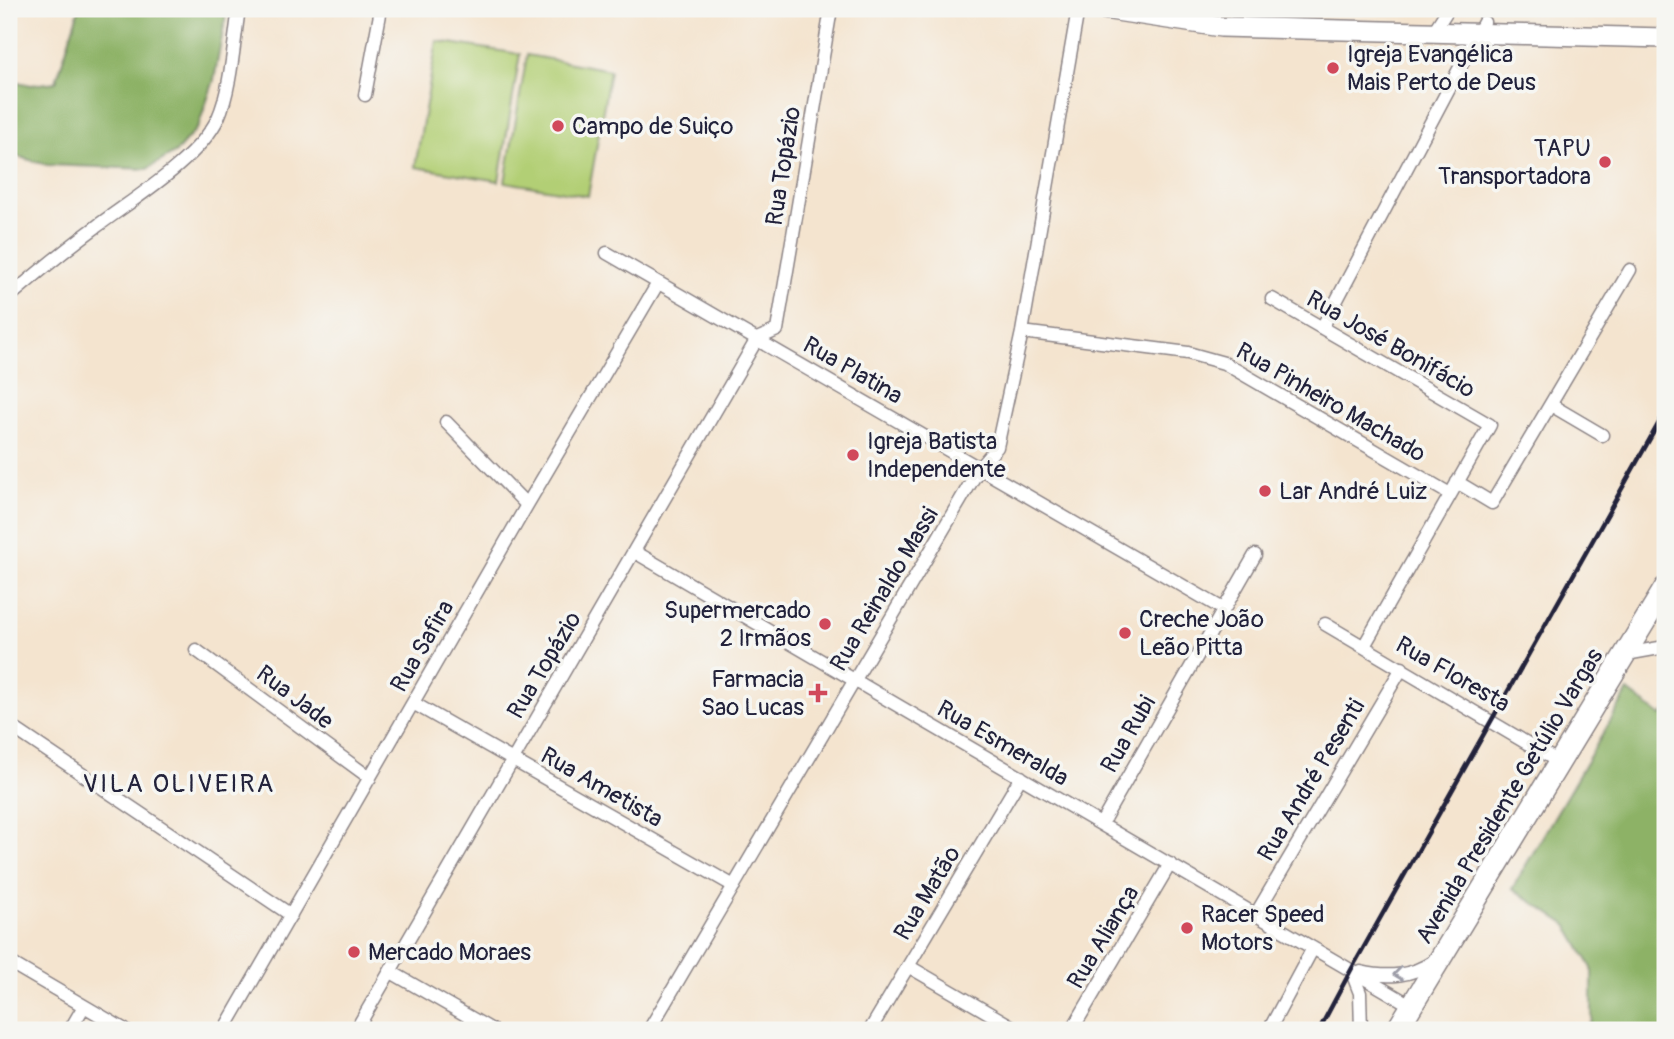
<svg xmlns="http://www.w3.org/2000/svg" width="1674" height="1039" font-family="Pangolin,sans-serif">
<rect width="100%" height="100%" fill="#f6f6f2"/>
<filter id="ink" filterUnits="userSpaceOnUse"><feTurbulence type="fractalNoise" baseFrequency=".0143" numOctaves="2"/><feDisplacementMap in="SourceGraphic" scale="14" xChannelSelector="R" yChannelSelector="G"/><feConvolveMatrix kernelMatrix="1 2 1 2 8 2 1 2 1" color-interpolation-filters="sRGB"/></filter>
<filter id="wash" filterUnits="userSpaceOnUse"><feTurbulence type="fractalNoise" baseFrequency=".00686" numOctaves="4" result="noise"/><feDisplacementMap in="SourceGraphic" scale="28" xChannelSelector="R" yChannelSelector="G"/><feGaussianBlur stdDeviation="1.57" result="paint"/><feColorMatrix in="noise" values="0 0 0 0 0 0 0 0 0 0 0 0 0 0 0 0 0 1.4 0 .05"/><feComposite in="paint" operator="in"/></filter>
<g filter="url(#wash)">
<rect width="100%" height="100%" fill="#f4e4cf"/>
<path fill="#b2cf75" stroke="#6a7858" stroke-width="2" d="M 437,41 L 520,54 L 499,181 L 415,167 Z
M 527,55 L 610,70 L 588,196 L 505,182 Z"/>
<path fill="#8db266" stroke="#586a50" stroke-width="2" d="M 79,9 L 227,9 L 214,80 L 198,127 L 176,152 L 147,169 L 47,165 L 9,154 L 9,80 L 31,85 L 56,82 Z
M 1628,691 L 1661,716 L 1665,712 L 1665,1030 L 1585,1030 L 1592,1021 L 1592,968 L 1567,925 L 1512,889 Z"/>
</g>
<g filter="url(#ink)">
<g fill="none" stroke-linecap="round" stroke-linejoin="round">
<g stroke="#8b8385" stroke-width="15">
<path id="street" d="M 1434,31 L 1448,9
M 365,95 L 381,9
M 607,253 L 1223,609
M 9,297 C 37,273 66,249 96,227 C 133,199 198,160 218,118 C 231,90 234,40 239,9
M 1272,299 L 1490,425 L 1364,646
M 1322,328 L 1484,22
M 1022,332 L 1188,353 L 1224,363 L 1450,494
M 1551,405 L 1602,435
M 446,422 L 527,505
M 1457,482 L 1492,503 L 1630,270
M 635,552 L 1412,1006
M 1325,624 L 1559,762
M 196,650 L 370,778
M 1626,654 L 1665,647
M 413,703 L 734,886
M 9,725 L 291,915
M 1101,824 L 1255,555
M 1256,914 L 1402,668
M 9,962 L 125,1030
M 908,966 L 1018,1030
M 1351,970 L 1360,993 L 1361,1030
M 391,972 L 492,1030
M 1361,972 C 1388,978 1410,977 1434,961
M 70,1030 L 84,1006
M 224,1030 L 527,505 L 658,283
M 356,1030 L 757,339 L 777,330 L 831,9
M 649,1030 L 980,467 L 997,447 L 1022,332 L 1078,9
M 870,1030 L 1021,777
M 1072,1030 L 1170,864
M 1269,1030 L 1313,948"/>
</g>
<g stroke="#8b8385" stroke-width="22">
<path id="secondary" d="M 1103,9 L 1221,27 L 1665,38"/>
</g>
<g stroke="#8b8385" stroke-width="24">
<path id="primary" d="M 1397,1030 L 1665,588"/>
</g>
<use href="#street" stroke="#fff" stroke-width="12"/>
<use href="#secondary" stroke="#fff" stroke-width="19"/>
<use href="#primary" stroke="#fff" stroke-width="21"/>
<path stroke="#22223b" stroke-width="4.5" d="M 1319,1030 L 1351,970 L 1665,412"/>
</g>
<defs><path id="oneway-chevron" d="M-2-3.5L2.5 0L-2 3.5" fill="none" stroke-width="1.6" stroke-linecap="round" stroke-linejoin="round" transform="scale(1.75)"/></defs>
<use stroke="#9c9ca7" href="#oneway-chevron" transform="translate(1398 974) rotate(172)"/>
</g>
<g fill="#d1495b" stroke="#f6f6f2" stroke-width="2.5">
<circle cx="1333" cy="68" r="7"/>
<circle cx="558" cy="126" r="7"/>
<circle cx="1605" cy="162" r="7"/>
<circle cx="853" cy="455" r="7"/>
<circle cx="1265" cy="491" r="7"/>
<circle cx="825" cy="624" r="7"/>
<circle cx="1125" cy="633" r="7"/>
<path d="M814.5 682.5h7v7h7v7h-7v7h-7v-7h-7v-7h7z"/>
<circle cx="1187" cy="928" r="7"/>
<circle cx="354" cy="952" r="7"/>
</g>
<g text-anchor="middle" stroke-width="7" stroke-linejoin="round" paint-order="stroke">
<g font-size="24" fill="#22223b" stroke="#f6f6f2" text-anchor="start">
<text x="1347" y="62">Igreja Evangélica<tspan x="1347" dy="28">Mais Perto de Deus</tspan></text>
<text x="572" y="134">Campo de Suiço</text>
<text x="1591" y="156" text-anchor="end">TAPU<tspan x="1591" dy="28">Transportadora</tspan></text>
<text x="867" y="449">Igreja Batista<tspan x="867" dy="28">Independente</tspan></text>
<text x="1279" y="499">Lar André Luiz</text>
<text x="811" y="618" text-anchor="end">Supermercado<tspan x="811" dy="28">2 Irmãos</tspan></text>
<text x="1139" y="627">Creche João<tspan x="1139" dy="28">Leão Pitta</tspan></text>
<text x="804" y="687" text-anchor="end">Farmacia<tspan x="804" dy="28">Sao Lucas</tspan></text>
<text x="1201" y="922">Racer Speed<tspan x="1201" dy="28">Motors</tspan></text>
<text x="368" y="960">Mercado Moraes</text>
</g>
<g font-size="24" fill="#22223b" stroke="#f6f6f2">
<text transform="translate(783 166) rotate(-81)" y="8">Rua Topázio</text>
<text transform="translate(1391 344) rotate(30)" y="8">Rua José Bonifácio</text>
<text transform="translate(853 370) rotate(30)" y="8">Rua Platina</text>
<text transform="translate(1331 402) rotate(30)" y="8">Rua Pinheiro Machado</text>
<text transform="translate(884 589) rotate(-59)" y="8">Rua Reinaldo Massi</text>
<text transform="translate(422 646) rotate(-60)" y="8">Rua Safira</text>
<text transform="translate(544 665) rotate(-59)" y="8">Rua Topázio</text>
<text transform="translate(1453 674) rotate(30)" y="8">Rua Floresta</text>
<text transform="translate(295 697) rotate(37)" y="8">Rua Jade</text>
<text transform="translate(1128 734) rotate(-60)" y="8">Rua Rubi</text>
<text transform="translate(1003 743) rotate(30)" y="8">Rua Esmeralda</text>
<text transform="translate(1311 780) rotate(-59)" y="8">Rua André Pesenti</text>
<text transform="translate(602 787) rotate(30)" y="8">Rua Ametista</text>
<text transform="translate(1509 796) rotate(-59)" y="8">Avenida Presidente Getúlio Vargas</text>
<text transform="translate(927 893) rotate(-59)" y="8">Rua Matão</text>
<text transform="translate(1103 937) rotate(-59)" y="8">Rua Aliança</text>
</g>
<g font-size="26" letter-spacing="2" fill="#22223b" stroke="#f6f6f2">
<text x="179" y="792">VILA OLIVEIRA</text>
</g>
</g>
<rect width="1674" height="1039" fill="none" stroke="#f6f6f2" stroke-width="35"/>
</svg>
